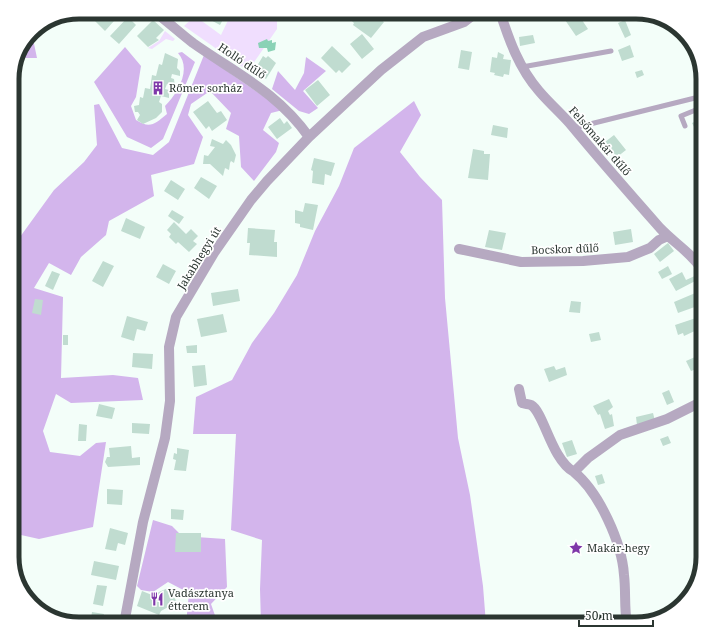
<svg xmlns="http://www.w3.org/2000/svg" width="715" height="636" font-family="'Noto Serif',serif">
<rect width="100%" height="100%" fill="#f3fef9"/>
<path fill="#f0defe" d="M 232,12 L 277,12 L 277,29 L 248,71 L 184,26 L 195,16 L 221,35 Z
M 165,31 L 175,39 L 173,41 L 166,39 L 152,49 L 148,48 L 159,41 Z"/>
<path fill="#d3b5ec" d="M 32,34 L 37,58 L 23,58 L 22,55 Z
M 125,47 L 141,66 L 136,97 L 131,106 L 136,120 C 150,129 155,124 167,114 L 165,106 C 178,93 192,69 178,53 L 182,52 L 195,62 L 163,139 L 151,148 L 127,137 L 94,82 Z
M 204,55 L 283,110 L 271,113 L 263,130 L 279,143 L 276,152 L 254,181 L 241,167 L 239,136 L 226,129 L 231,113 L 210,91 L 191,104 L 188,115 L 203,137 L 194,164 L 151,175 L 154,196 L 109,221 L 106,235 L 81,257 L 71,275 L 49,263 L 34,288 L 63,297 L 61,378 L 113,375 L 138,378 L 143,400 L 71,403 L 56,394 L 43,431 L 50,452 L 80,456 L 96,443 L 106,442 L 93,527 L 39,539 L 12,533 L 12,269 L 18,257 L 12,253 L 12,248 L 54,190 L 84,162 L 97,145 L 94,105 L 99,104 L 122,148 L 153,155 L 169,142 Z
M 306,57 L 326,71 L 303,91 L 318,108 L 309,114 L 299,111 L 272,89 L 278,71 L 295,90 L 304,73 Z
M 414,101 L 421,115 L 400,152 L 420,177 L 442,200 L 445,298 L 458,438 L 470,495 L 483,586 L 486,624 L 261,624 L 260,589 L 262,540 L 231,530 L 236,434 L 193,434 L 196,397 L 232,380 L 252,343 L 274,313 L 297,275 L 315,231 L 339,186 L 354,148 Z
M 153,520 L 172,526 L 182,536 L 225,539 L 227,587 L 211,604 L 218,624 L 186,624 L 189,593 L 168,582 L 153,592 L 141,590 L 137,586 Z"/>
<path fill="#8ad2b6" d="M 267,39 L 268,41 L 272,40 L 272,43 L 276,42 L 275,50 L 268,52 L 267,48 L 259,48 L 258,43 Z"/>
<path fill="#c0dcd0" d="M 100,12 L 105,12 L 114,21 L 105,31 L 93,19 Z
M 182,12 L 193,12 L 189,17 Z
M 205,12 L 227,12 L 220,25 L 203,16 Z
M 344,12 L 372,12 L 384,22 L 371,38 L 353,25 L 354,23 L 343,13 Z
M 571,12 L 580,12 L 584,18 L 582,20 L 588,29 L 576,36 L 563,17 Z
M 128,17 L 136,25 L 119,44 L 110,36 Z
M 153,20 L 164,30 L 156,38 L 159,40 L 148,47 L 137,36 Z
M 625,20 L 631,35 L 625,38 L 618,23 Z
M 362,34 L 374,49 L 362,59 L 350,44 Z
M 533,35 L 535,43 L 520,46 L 519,37 Z
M 630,45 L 634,57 L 622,61 L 618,50 Z
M 332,46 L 351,64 L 342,73 L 339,70 L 336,73 L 321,58 Z
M 461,50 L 472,52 L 469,70 L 458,68 Z
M 498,52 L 504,55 L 503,59 L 511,60 L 509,75 L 504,74 L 503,77 L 494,75 L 495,73 L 490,72 L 492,57 L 497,58 Z
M 165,53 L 178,59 L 177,68 L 180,71 L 180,76 L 172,74 L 171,78 L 174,79 L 175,87 L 167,84 L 165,89 L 169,90 L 169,98 L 161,96 L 159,102 L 162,104 L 162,112 L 156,118 L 143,124 L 137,120 L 140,115 L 138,112 L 135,112 L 134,106 L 139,105 L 140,97 L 143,98 L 145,88 L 150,89 L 152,75 L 156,76 L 159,64 L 162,65 Z
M 263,56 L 266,58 L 268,56 L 276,63 L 266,79 L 254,71 Z
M 642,70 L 644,75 L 637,78 L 635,72 Z
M 318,80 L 330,95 L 317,106 L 305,90 Z
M 208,101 L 217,113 L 221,111 L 227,120 L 212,131 L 209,126 L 206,129 L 193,112 Z
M 280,118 L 284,124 L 287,121 L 292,128 L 277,139 L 268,127 Z
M 703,118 L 703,144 L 692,123 Z
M 493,125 L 508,128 L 507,138 L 491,135 Z
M 614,135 L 626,150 L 617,157 L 605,142 Z
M 212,139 L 223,144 L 226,140 L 231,145 L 236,155 L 234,163 L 231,161 L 230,163 L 229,170 L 225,168 L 223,176 L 210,164 L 203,164 L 204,155 L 208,156 L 215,147 L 210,146 Z
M 473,149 L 484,151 L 484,154 L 490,154 L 488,180 L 468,178 Z
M 314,158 L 335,163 L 331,176 L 325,174 L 324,185 L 312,183 L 313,171 L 311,170 Z
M 201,177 L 217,186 L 209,199 L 194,188 Z
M 171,180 L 185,189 L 178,200 L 164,191 Z
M 305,203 L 318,205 L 313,230 L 300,227 L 300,224 L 295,223 L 295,210 L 303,212 Z
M 172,210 L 184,217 L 179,224 L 168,216 Z
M 126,218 L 145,227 L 140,239 L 121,231 Z
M 174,222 L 186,234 L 191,229 L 198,236 L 193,241 L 197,244 L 189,252 L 178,242 L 176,244 L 169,237 L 171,234 L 167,230 Z
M 248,228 L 275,230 L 274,242 L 277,242 L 277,257 L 249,255 L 250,243 L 247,243 Z
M 631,229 L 633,242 L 615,245 L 613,232 Z
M 489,230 L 506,233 L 502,250 L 485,247 Z
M 668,243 L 674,251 L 660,262 L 654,254 Z
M 103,261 L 114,266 L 103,287 L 92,281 Z
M 163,264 L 176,271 L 169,284 L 156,277 Z
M 668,266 L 672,274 L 662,279 L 658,272 Z
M 52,271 L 60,274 L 53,290 L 45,286 Z
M 682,272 L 686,280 L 699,274 L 701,278 L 676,291 L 669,279 Z
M 238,289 L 240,301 L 213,306 L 211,293 Z
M 700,291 L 703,304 L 678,313 L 674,302 Z
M 35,299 L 43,300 L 41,315 L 32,313 Z
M 571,301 L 581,302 L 580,313 L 569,312 Z
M 223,314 L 227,332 L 201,337 L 197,319 Z
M 127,316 L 148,322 L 145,331 L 137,329 L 134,341 L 121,337 Z
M 696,318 L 699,329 L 684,336 L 683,333 L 678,335 L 675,325 Z
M 599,332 L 601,340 L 591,342 L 589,334 Z
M 63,335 L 68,335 L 68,345 L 63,345 Z
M 197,345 L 197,353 L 187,353 L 186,346 Z
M 133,353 L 153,354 L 152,369 L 132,367 Z
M 695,357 L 699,368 L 691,371 L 686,361 Z
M 205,365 L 207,385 L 194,387 L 192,366 Z
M 554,366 L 556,370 L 565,367 L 567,375 L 549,382 L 544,369 Z
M 669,390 L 674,402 L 667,405 L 662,393 Z
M 609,399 L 613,407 L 608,411 L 610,415 L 612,414 L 614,426 L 605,429 L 600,414 L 598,415 L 593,406 Z
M 99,404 L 115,408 L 112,419 L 96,416 Z
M 653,413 L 655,421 L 637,425 L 636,417 Z
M 132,423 L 150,424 L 149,434 L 132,433 Z
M 79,424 L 87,425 L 86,441 L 78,441 Z
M 668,436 L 671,443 L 663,446 L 660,439 Z
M 572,440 L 577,454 L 567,457 L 562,443 Z
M 131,446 L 132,458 L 140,457 L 140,465 L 108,467 L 105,462 L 107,457 L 110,457 L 109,448 Z
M 177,448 L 189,450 L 186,471 L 174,470 L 176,460 L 173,459 L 174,453 L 177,454 Z
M 602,474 L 605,483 L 598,485 L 595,476 Z
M 107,489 L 123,490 L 122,505 L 107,504 Z
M 171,509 L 184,510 L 183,520 L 171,519 Z
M 110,528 L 128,533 L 125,545 L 118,543 L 116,551 L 105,549 Z
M 176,533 L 201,533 L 201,552 L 175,552 Z
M 94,561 L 119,566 L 116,580 L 91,575 Z
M 97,585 L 107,586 L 103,606 L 93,604 Z
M 168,588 L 177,602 L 161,611 L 159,615 L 137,606 L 142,591 L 152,595 Z
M 92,612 L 104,614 L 102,624 L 90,624 Z"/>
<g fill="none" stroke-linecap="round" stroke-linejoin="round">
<path stroke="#b6a9c1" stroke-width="5" d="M 522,67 L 611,51
M 685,126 L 681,116 L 703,107
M 574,128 L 703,96"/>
<path stroke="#b6a9c1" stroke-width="10" d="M 155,12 C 168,22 180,33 193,43 C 237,74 277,92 309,137
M 500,12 C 509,40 519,68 539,91 C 549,103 562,114 572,126 C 601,161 630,194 660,228 C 674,243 692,253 703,271
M 459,249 L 521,262 L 583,261 L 628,257 L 650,248 L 659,240 L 668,236
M 519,389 L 522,403 C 525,404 529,404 531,405 C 544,412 551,459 574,472
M 124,624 L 143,522 L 165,438 L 170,401 L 169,347 L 176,317 L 214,253 L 251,200 L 267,181 L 309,137 L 381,70 L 423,37 L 464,22 L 477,12
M 627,624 C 624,608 626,591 624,575 C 622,543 599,492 574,472 L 588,458 L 620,435 L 667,419 L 703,401"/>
</g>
<defs>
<g id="building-bare" transform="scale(1.08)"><path d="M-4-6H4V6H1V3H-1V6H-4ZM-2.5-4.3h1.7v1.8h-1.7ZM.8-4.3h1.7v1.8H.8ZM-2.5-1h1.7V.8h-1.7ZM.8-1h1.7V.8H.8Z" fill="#7e37a9" stroke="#fff" stroke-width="2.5" paint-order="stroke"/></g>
<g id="sight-bare" transform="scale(1.08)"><path d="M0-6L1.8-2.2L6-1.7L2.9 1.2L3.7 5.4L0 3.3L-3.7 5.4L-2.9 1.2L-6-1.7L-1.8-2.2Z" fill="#7e37a9" stroke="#fff" stroke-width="2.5" paint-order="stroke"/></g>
<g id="restaurant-bare" transform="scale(1.08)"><path d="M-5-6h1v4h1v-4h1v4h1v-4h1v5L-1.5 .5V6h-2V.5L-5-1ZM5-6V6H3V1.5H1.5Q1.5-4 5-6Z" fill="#7e37a9" stroke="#fff" stroke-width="2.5" paint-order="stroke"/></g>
</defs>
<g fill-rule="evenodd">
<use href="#building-bare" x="158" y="88"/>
<use href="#sight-bare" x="576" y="548"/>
<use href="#restaurant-bare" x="157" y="599"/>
</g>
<g text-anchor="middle" stroke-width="3.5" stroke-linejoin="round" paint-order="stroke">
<g font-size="11" fill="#2b3631" stroke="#fff">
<text transform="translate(242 61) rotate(34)" y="4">Holló dűlő</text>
<text transform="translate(600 141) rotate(49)" y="4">Felsőmakár dűlő</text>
<text transform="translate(565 249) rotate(-2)" y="4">Bocskor dűlő</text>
<text transform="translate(199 258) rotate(-58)" y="4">Jakabhegyi út</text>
</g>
<g font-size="11" fill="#2b3631" stroke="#fff" text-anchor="start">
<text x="169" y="92">Rőmer sorház</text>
<text x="587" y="552">Makár-hegy</text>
<text x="168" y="597">Vadásztanya<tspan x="168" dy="13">étterem</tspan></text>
</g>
</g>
<path d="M0 0H715V636H0ZM79 19H636A60 60 0 0 1 696 79V557A60 60 0 0 1 636 617H79A60 60 0 0 1 19 557V79A60 60 0 0 1 79 19Z" fill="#fff" fill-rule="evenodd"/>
<path fill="none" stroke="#2b3631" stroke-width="5" d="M79 19H636A60 60 0 0 1 696 79V557A60 60 0 0 1 636 617H79A60 60 0 0 1 19 557V79A60 60 0 0 1 79 19Z"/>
<path d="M579 620v6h74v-6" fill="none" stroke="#2b3631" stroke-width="2"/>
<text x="585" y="620" font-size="12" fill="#2b3631" stroke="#ffffff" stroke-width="3" paint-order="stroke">50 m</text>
</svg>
